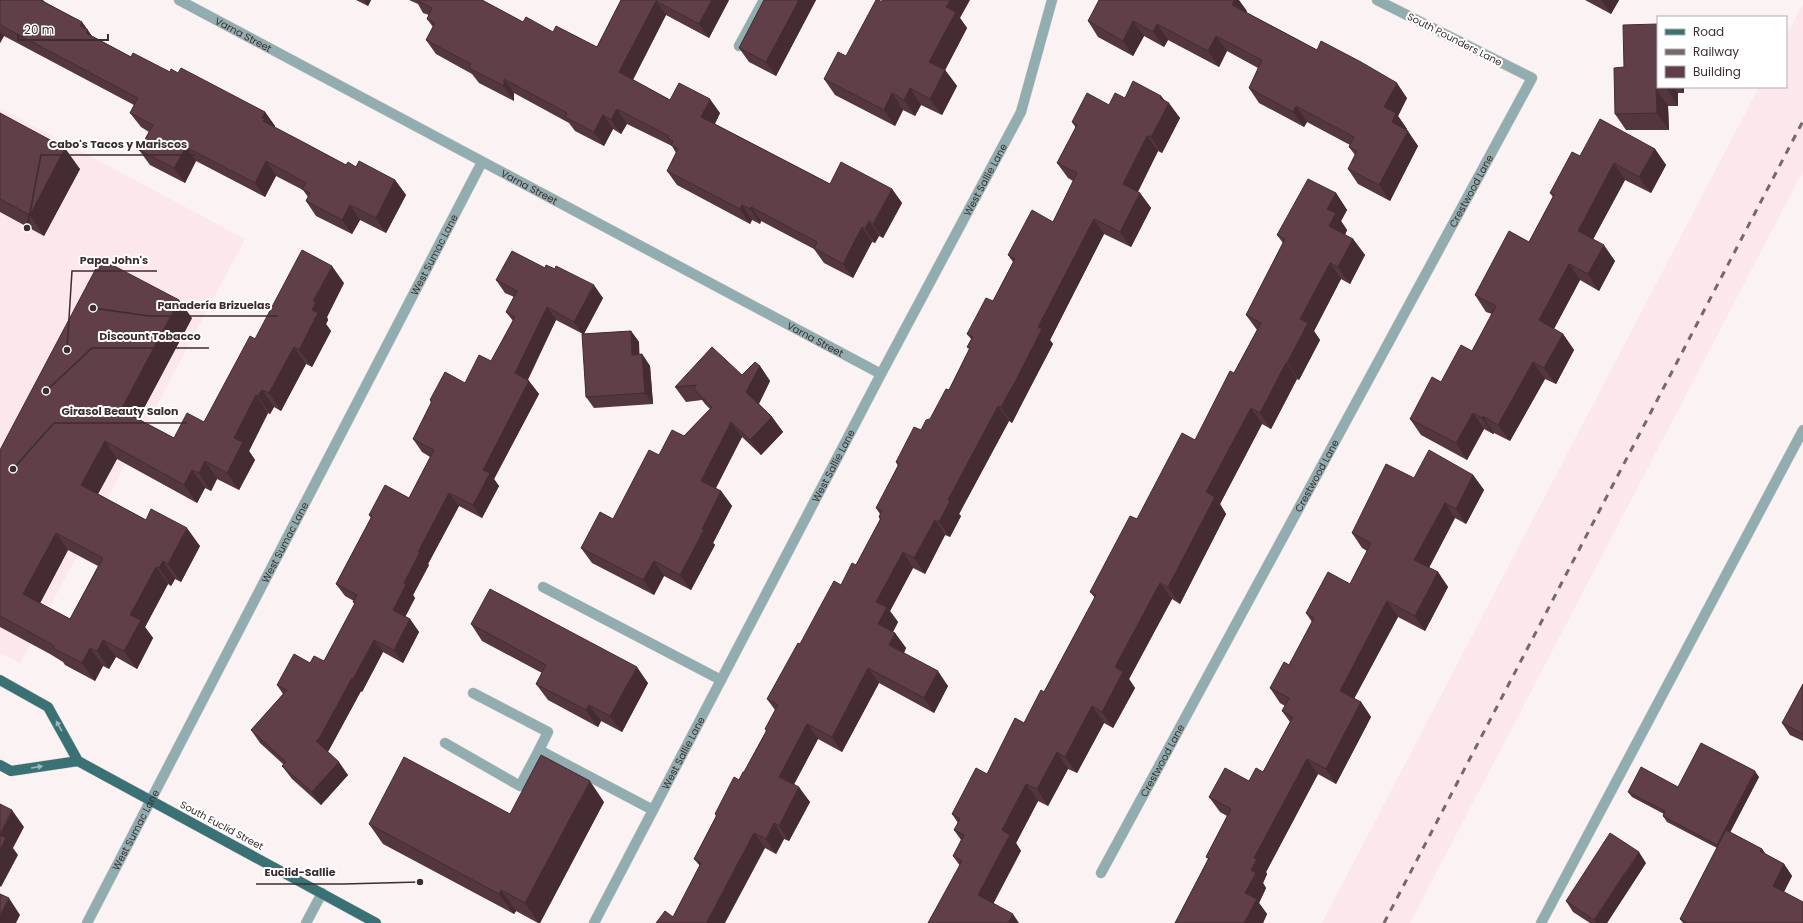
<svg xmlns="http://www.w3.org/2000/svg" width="1803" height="923" font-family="Poppins,sans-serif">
<rect width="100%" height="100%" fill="#faf2f3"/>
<path fill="#fce7ec" d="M 1803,4 L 1803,171 L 1410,923 L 1322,923 L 1759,87 L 1786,87 L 1786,36 Z
M 0,108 L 245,239 L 20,663 L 0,653 Z"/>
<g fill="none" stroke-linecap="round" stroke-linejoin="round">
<g stroke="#d8cfd0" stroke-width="11">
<g id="minor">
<path id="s1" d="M 179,0 L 881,374"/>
<path d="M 739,46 L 764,0"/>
<path d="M 543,587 L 721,680"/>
<path d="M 473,693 L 548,732 L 539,750"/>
<path d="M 445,743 L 520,786 L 539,750 L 653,810"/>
<path id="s2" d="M 1101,873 L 1532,78 L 1377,0"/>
<path id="s3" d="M 87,923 L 482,162"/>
<path d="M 306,923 L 322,893"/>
<path id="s4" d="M 594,923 L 881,374 L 1021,112 L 1052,0"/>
<path d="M 1541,923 L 1803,430"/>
</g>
</g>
<g stroke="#d8cfd0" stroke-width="11">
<path id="major" d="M 0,680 L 48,707 L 78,761 L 376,923
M 0,765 L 11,771 L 78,761"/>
</g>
<use href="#minor" stroke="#91adaf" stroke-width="10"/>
<use href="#major" stroke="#397175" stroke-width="10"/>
<path stroke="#75676a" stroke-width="3" stroke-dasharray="7 7" stroke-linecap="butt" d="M 1384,923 L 1803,121"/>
</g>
<path fill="#53363e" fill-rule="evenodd" d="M 0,0 L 43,0 L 45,2 L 82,22 L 92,36 L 131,57 L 170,72 L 178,73 L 265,112 L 275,126 L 274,127 L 346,165 L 356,167 L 395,180 L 406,195 L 386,233 L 360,220 L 352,234 L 316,216 L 306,201 L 308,197 L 303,190 L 276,176 L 265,197 L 196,161 L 185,183 L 150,165 L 139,150 L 149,132 L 141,127 L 130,113 L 134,105 L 4,36 L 0,43 Z
M 356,0 L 371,0 L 368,6 Z
M 409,0 L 482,0 L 523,22 L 597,47 L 621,0 L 729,0 L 709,38 L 666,15 L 633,80 L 670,100 L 720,113 L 715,124 L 830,184 L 892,189 L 902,203 L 883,238 L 879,236 L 875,243 L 872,242 L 853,278 L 824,263 L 814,249 L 761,221 L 760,224 L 752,220 L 750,224 L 677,185 L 667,171 L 676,153 L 672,146 L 627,124 L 621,134 L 613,129 L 604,146 L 575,131 L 569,123 L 514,93 L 514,101 L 479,83 L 472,74 L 436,54 L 426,40 L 433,27 L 427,19 L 429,15 L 423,13 L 418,4 Z
M 764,0 L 816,0 L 776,76 L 749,62 L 739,48 Z
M 1585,0 L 1619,0 L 1611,14 Z
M 882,2 L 960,18 L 967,28 L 945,70 L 957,86 L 942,115 L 921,105 L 915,116 L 903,110 L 895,126 L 835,95 L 824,79 L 846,56 Z
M 1247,11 L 1246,12 L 1407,98 L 1398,116 L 1407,129 L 1406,130 L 1418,146 L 1390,201 L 1358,184 L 1348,169 L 1355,155 L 1349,147 L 1350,145 L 1307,122 L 1304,127 L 1259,103 L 1249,88 L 1258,68 L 1227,51 L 1219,67 L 1168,40 L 1164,47 L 1144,36 L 1133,56 L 1098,37 L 1088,21 Z
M 1658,87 L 1684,87 L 1684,93 L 1678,93 L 1678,106 L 1668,106 L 1669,130 L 1626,130 L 1615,114 Z
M 1161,96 L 1180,118 L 1162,153 L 1158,151 L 1138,192 L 1140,193 L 1151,208 L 1131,247 L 1104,234 L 1050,340 L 1053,344 L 1026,395 L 1012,423 L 1009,421 L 959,514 L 961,516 L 950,537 L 945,535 L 925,574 L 913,568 L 890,611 L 898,622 L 893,632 L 895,633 L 906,648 L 904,653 L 948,686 L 934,713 L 879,683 L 842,752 L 818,739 L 794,784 L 810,802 L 789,841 L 784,839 L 776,854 L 765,848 L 673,917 L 700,866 L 694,859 L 716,816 L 715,814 L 744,772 L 766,731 L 765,729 L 775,710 L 767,699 L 800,644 L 841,585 L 856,565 L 880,520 L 879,517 L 880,514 L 876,508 L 898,466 L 896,462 L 930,419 L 949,390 L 969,349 L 967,347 L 971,339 L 967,334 L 993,301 L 1013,262 L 1008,255 L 1053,222 L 1073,181 L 1068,178 L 1057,163 L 1076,128 L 1072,122 L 1125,98 Z
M 0,113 L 80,169 L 44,236 L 0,212 Z
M 1655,149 L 1666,165 L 1651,193 L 1625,180 L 1593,239 L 1615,261 L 1599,291 L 1580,280 L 1554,329 L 1563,334 L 1574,350 L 1556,384 L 1545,379 L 1510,441 L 1494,433 L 1493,434 L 1484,429 L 1467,460 L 1421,435 L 1410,419 L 1441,382 L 1472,351 L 1492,314 L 1486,312 L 1475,295 L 1529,242 L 1553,197 L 1550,193 L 1580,156 Z
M 1336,193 L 1347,210 L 1341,221 L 1347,230 L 1345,235 L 1353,239 L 1365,255 L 1350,284 L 1341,279 L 1314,331 L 1320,340 L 1299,380 L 1297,379 L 1271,429 L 1262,424 L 1220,504 L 1226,514 L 1180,604 L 1172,599 L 1129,679 L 1135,688 L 1113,728 L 1104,723 L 1077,773 L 1068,769 L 1048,806 L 1038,801 L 1016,843 L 1021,851 L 928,923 L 960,866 L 953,856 L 961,840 L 954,830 L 958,823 L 952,814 L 987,774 L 1024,723 L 1044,692 L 1095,598 L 1090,592 L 1137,519 L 1195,440 L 1234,373 L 1257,330 L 1246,315 L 1283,243 L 1277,235 Z
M 545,268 L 603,298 L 584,334 L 631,331 L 639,342 L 639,355 L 642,354 L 650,366 L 653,404 L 594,408 L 586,397 L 583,334 L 556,320 L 528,380 L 539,394 L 494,479 L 499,486 L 482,518 L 459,506 L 428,564 L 429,565 L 413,595 L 415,598 L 405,617 L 410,619 L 419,632 L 403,663 L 383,652 L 362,692 L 361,691 L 329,750 L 328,752 L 348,775 L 321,805 L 292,779 L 282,766 L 283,764 L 260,743 L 251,730 L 283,694 L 277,685 L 310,663 L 324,661 L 355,604 L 353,602 L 354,601 L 345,596 L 336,584 L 371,518 L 369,515 L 409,498 L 430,457 L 422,452 L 413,439 L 431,403 L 430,400 L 465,383 L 491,361 L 513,321 L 506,312 L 514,297 L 505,293 L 496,280 Z
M 344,283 L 327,317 L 328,320 L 326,324 L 331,331 L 312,367 L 306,364 L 281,411 L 274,407 L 270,414 L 268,413 L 249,451 L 255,460 L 239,490 L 217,479 L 211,491 L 205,488 L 197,503 L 117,459 L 98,494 L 146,520 L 200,546 L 181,582 L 175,579 L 171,586 L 168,584 L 145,627 L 153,638 L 137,669 L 116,657 L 109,669 L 103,666 L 95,681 L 65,665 L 63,662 L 50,654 L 0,627 L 0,450 L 192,318 L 138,419 L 174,438 L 204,422 L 255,339 ZM 68,550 L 98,566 L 70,619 L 40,603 Z
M 760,366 L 770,381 L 759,404 L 772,417 L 783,432 L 761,455 L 742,437 L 715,488 L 721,491 L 732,506 L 713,543 L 715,545 L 691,590 L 664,576 L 654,595 L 592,563 L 581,548 L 613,519 L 659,455 L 684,436 L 710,409 L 705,404 L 702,400 L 686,402 L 675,387 L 742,375 Z
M 1473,475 L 1484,490 L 1466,524 L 1455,518 L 1429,568 L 1438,572 L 1448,587 L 1425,631 L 1398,617 L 1354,699 L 1361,702 L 1371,717 L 1336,784 L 1318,774 L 1266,872 L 1267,874 L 1263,883 L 1266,888 L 1259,903 L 1267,914 L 1263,923 L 1175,923 L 1208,859 L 1206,857 L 1227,816 L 1220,812 L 1209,797 L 1249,781 L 1263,772 L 1290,722 L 1282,711 L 1285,706 L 1280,703 L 1270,688 L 1289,665 L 1312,622 L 1306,613 L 1350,584 L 1367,551 L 1362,548 L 1352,533 L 1414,478 Z
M 471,624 L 648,683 L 622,732 L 601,721 L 598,727 L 548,700 L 536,684 L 542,673 L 482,641 Z
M 1803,684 L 1803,741 L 1790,735 L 1782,723 Z
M 1759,777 L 1730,832 L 1762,849 L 1766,855 L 1784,864 L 1792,876 L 1784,892 L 1803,923 L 1683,923 L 1680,919 L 1717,848 L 1667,822 L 1663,816 L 1664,814 L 1632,797 L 1628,792 L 1678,787 Z
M 604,802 L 540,923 L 538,923 L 516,911 L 514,914 L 383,844 L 369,824 L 510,814 Z
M 1646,863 L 1607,923 L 1590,923 L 1573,912 L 1566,901 Z"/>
<path fill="#442c32" d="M 364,0 L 371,0 L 368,6 Z
M 712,0 L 729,0 L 709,38 L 699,24 Z
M 799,0 L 816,0 L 776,76 L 766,62 Z
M 950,0 L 970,0 L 960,18 L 967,28 L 941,78 L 929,62 L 946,7 Z
M 1234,0 L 1239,0 L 1247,11 L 1242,20 L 1232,5 Z
M 1602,0 L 1619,0 L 1611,14 L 1602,1 Z
M 656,1 L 666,15 L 629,87 L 619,72 Z
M 1133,21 L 1144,36 L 1133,56 L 1123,41 Z
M 82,22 L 98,45 L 80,26 Z
M 1157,24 L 1168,40 L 1164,47 L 1153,32 Z
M 0,31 L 4,36 L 0,43 Z
M 1216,36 L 1227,51 L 1219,67 L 1208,51 Z
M 945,70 L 957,86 L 942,115 L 930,99 Z
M 504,79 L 514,93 L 514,101 L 504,86 Z
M 1397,83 L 1407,98 L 1398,116 L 1407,129 L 1403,138 L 1392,122 L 1384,107 Z
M 1667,87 L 1674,87 L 1678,93 L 1678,106 L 1667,89 Z
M 1680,87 L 1684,87 L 1684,93 Z
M 910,88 L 921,105 L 915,116 L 904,100 Z
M 1656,89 L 1668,106 L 1669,130 L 1657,113 Z
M 892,93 L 903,110 L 895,126 L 884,110 Z
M 1161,96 L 1168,106 L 1169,103 L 1180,118 L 1162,153 L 1151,137 L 1160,98 Z
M 710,99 L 720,113 L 711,131 L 701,117 Z
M 1296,106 L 1307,122 L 1304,127 L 1293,112 Z
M 617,109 L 627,124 L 621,134 L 611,120 Z
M 265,112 L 275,126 L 273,131 L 263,121 L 262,118 Z
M 603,115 L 613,129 L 604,146 L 594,132 Z
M 1408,131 L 1418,146 L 1390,201 L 1379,185 Z
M 1147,136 L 1158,151 L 1134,199 L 1123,184 Z
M 186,147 L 196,161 L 185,183 L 174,168 Z
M 65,148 L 80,169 L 44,236 L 30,215 Z
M 1655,149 L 1666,165 L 1651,193 L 1639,177 Z
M 266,161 L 276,176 L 265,197 L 255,183 Z
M 1614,163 L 1625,180 L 1589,247 L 1578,231 Z
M 395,180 L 406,195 L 386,233 L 376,218 Z
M 892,189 L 902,203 L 883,238 L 873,224 Z
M 1140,193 L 1151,208 L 1131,247 L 1120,232 Z
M 1336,193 L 1347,210 L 1341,221 L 1347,230 L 1341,243 L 1329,226 L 1327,209 Z
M 350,205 L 360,220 L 352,234 L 342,220 Z
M 742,205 L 752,220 L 750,224 L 740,209 Z
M 751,207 L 761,221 L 760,224 L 750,209 Z
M 1094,219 L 1104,234 L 1050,340 L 1053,344 L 1012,423 L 1001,407 L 1038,327 Z
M 869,221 L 879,236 L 875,243 L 865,229 Z
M 862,227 L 872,242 L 853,278 L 843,264 Z
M 1353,239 L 1365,255 L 1350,284 L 1338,267 Z
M 1604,245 L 1615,261 L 1599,291 L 1588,274 Z
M 1330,263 L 1341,279 L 1314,331 L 1320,340 L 1299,380 L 1287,363 L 1300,319 Z
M 1569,264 L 1580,280 L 1550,336 L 1539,320 Z
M 332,266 L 344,283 L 327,317 L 328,320 L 326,324 L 331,331 L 312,367 L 299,350 L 312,310 L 313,301 Z
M 594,285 L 603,298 L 583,335 L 574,322 Z
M 179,300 L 192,318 L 134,427 L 121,410 Z
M 547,307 L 556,320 L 524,386 L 515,373 Z
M 631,331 L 639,342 L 640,367 L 632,355 Z
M 1563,334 L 1574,350 L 1556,384 L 1544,368 Z
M 294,347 L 306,364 L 281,411 L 269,393 Z
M 642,354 L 650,366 L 653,404 L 645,393 Z
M 1533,362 L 1545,379 L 1510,441 L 1498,425 Z
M 1286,363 L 1297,379 L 1271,429 L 1260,413 Z
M 760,366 L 770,381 L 757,407 L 746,392 Z
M 529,381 L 539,394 L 494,479 L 499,486 L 482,518 L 473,505 L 483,470 Z
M 262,390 L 274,407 L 270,414 L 258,396 Z
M 256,395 L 268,413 L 249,451 L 255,460 L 239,490 L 227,473 L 234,438 Z
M 998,406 L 1009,421 L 959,514 L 961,516 L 950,537 L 939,522 L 948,500 Z
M 1251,408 L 1262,424 L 1220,504 L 1226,514 L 1180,604 L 1168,587 L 1206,492 Z
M 1473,413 L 1484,429 L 1467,460 L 1456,443 Z
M 1483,416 L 1494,433 L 1493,434 L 1482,418 Z
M 772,417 L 783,432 L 761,455 L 750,440 Z
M 731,422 L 742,437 L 712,496 L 701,481 Z
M 105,441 L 117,459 L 93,503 L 81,485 Z
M 205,461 L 217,479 L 211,491 L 199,473 Z
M 192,470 L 205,488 L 197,503 L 184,485 Z
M 1473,475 L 1484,490 L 1466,524 L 1456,509 Z
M 721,491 L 732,506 L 713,543 L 715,545 L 691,590 L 680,575 L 702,529 Z
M 449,493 L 459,506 L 428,564 L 429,565 L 413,595 L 415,598 L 402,623 L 393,610 L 404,583 L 418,552 Z
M 1445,503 L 1455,518 L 1425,575 L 1414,560 Z
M 935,520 L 945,535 L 925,574 L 914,558 Z
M 187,528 L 200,546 L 181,582 L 168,564 Z
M 56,533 L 68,550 L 36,611 L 23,594 Z
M 903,552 L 913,568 L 890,611 L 898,622 L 889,639 L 878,624 L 876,602 Z
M 163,561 L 175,579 L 171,586 L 159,568 Z
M 654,561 L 664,576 L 654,595 L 643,580 Z
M 156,567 L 168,584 L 145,627 L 153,638 L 137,669 L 124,651 L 130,615 Z
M 1438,572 L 1448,587 L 1425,631 L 1415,616 Z
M 1160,583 L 1172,599 L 1129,679 L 1135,688 L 1113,728 L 1102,712 L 1115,667 Z
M 1387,601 L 1398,617 L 1350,706 L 1340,691 Z
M 410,619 L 419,632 L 403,663 L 394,650 Z
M 895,633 L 906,648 L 900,660 L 889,645 Z
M 103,640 L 116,657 L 109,669 L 97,651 Z
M 374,640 L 383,652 L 362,692 L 353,679 Z
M 90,648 L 103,666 L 95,681 L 82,663 Z
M 637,667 L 648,683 L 622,732 L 610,716 Z
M 868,668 L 879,683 L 842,752 L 832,737 Z
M 938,671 L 948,686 L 934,713 L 924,698 Z
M 352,678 L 361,691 L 329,750 L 325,754 L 316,741 Z
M 1361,702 L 1371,717 L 1336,784 L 1326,769 Z
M 589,705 L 601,721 L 598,727 L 586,710 Z
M 1092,706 L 1104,723 L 1077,773 L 1065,757 Z
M 807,724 L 818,739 L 790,792 L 779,777 Z
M 1057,752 L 1068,769 L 1048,806 L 1037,789 Z
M 1307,759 L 1318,774 L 1266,872 L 1267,874 L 1263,883 L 1266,888 L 1259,903 L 1267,914 L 1263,923 L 1244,923 L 1245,893 L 1251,870 L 1254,858 Z
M 339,762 L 348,775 L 321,805 L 312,792 Z
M 1755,771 L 1759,777 L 1721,850 L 1717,845 Z
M 590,781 L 604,802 L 540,923 L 539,923 L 525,903 Z
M 1026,784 L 1038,801 L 1016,843 L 1021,851 L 989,912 L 978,895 L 1002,830 Z
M 799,787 L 810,802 L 789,841 L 779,826 Z
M 12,810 L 24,827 L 13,848 L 18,855 L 1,887 L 0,886 L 0,834 Z
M 774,823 L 784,839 L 776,854 L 766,839 Z
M 754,833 L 765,848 L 725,923 L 706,923 Z
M 1762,849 L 1770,860 L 1760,851 Z
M 1639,852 L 1646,863 L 1607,923 L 1596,923 L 1594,920 Z
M 1784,864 L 1792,876 L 1781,897 L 1773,886 Z
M 501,890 L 516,911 L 514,914 L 499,894 Z
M 9,898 L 20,915 L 16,923 L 0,923 L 0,915 Z
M 1013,914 L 1019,923 L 1008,923 Z"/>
<path fill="#613f48" stroke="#442c32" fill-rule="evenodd" d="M 0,0 L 40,0 L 82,22 L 80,26 L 88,30 L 86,33 L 131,57 L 133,53 L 170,72 L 171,69 L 178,73 L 181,68 L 265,112 L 262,118 L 265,119 L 263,121 L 303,142 L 346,165 L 348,162 L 356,167 L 359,161 L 395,180 L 376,218 L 350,205 L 342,220 L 306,201 L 310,193 L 302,189 L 306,183 L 266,161 L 255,183 L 186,147 L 174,168 L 139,150 L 153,125 L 130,113 L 138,98 L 0,25 Z
M 417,0 L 482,0 L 523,22 L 526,17 L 553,32 L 556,26 L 597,47 L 621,0 L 712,0 L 699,24 L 656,1 L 619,72 L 670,100 L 679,83 L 710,99 L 701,117 L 830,184 L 841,162 L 892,189 L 873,224 L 869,221 L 865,229 L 862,227 L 843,264 L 814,248 L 817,242 L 751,207 L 750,209 L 742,205 L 740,209 L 667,171 L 678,149 L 671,145 L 673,141 L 667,138 L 669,136 L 617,109 L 611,120 L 603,115 L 594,132 L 565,117 L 567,113 L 504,79 L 504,86 L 469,68 L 471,64 L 426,40 L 435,23 L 427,19 L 432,8 Z
M 764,0 L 799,0 L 766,62 L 739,48 Z
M 876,0 L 879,0 L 882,2 L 882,0 L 950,0 L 946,7 L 956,12 L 929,62 L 945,70 L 930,99 L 910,88 L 904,100 L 892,93 L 884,110 L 824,79 L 838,52 L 846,56 Z
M 1099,0 L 1234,0 L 1232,5 L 1317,50 L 1321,41 L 1361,62 L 1397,83 L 1384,107 L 1396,113 L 1392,122 L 1408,131 L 1379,185 L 1348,169 L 1357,151 L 1349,147 L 1354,137 L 1296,106 L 1293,112 L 1249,88 L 1262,60 L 1216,36 L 1208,51 L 1157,24 L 1153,32 L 1133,21 L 1123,41 L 1088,21 Z
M 1658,24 L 1658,87 L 1667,87 L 1667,89 L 1656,89 L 1657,113 L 1615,114 L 1614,68 L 1624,67 L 1623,25 Z
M 1133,81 L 1161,96 L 1160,98 L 1169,103 L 1151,137 L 1147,136 L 1123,184 L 1140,193 L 1120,232 L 1094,219 L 1038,327 L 1042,329 L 1016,380 L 1001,407 L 998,406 L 948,500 L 950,501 L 939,522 L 935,520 L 914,558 L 903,552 L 876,602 L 887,607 L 878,624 L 895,633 L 889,645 L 938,671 L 924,698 L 868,668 L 832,737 L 807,724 L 779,777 L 799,787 L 779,826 L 774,823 L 766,839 L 754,833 L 706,923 L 656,923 L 665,911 L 673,917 L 701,863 L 694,859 L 717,815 L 715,814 L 734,777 L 739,780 L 743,772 L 744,772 L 767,730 L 765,729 L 778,705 L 767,699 L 798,643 L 800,644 L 834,581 L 841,585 L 852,563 L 856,565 L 881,518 L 879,517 L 882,511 L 876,508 L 899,464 L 896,462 L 914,427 L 921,430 L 926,420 L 930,419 L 946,389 L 949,390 L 970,348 L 967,347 L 973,337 L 967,334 L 986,298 L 993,301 L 1015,259 L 1008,255 L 1032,210 L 1053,222 L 1077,173 L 1057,163 L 1077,125 L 1072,122 L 1087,93 L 1109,105 L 1115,93 L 1125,98 Z
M 0,113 L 65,148 L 30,215 L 0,199 Z
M 1600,119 L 1655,149 L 1639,177 L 1614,163 L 1578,231 L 1604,245 L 1588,274 L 1569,264 L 1539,320 L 1563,334 L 1544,368 L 1533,362 L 1498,425 L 1483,416 L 1482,418 L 1473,413 L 1456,443 L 1410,419 L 1432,377 L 1441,382 L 1461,345 L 1472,351 L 1496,306 L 1475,295 L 1509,231 L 1529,242 L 1554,195 L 1550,193 L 1572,152 L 1580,156 Z
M 1308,179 L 1336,193 L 1327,209 L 1336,213 L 1329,226 L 1353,239 L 1338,267 L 1330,263 L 1300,319 L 1308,323 L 1287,363 L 1286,363 L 1260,413 L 1251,408 L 1206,492 L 1215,497 L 1168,587 L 1160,583 L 1115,667 L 1123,672 L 1102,712 L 1092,706 L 1065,757 L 1057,752 L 1037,789 L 1026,784 L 1002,830 L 1010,835 L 978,895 L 1013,914 L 1008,923 L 928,923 L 962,861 L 953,856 L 964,835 L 954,830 L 960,819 L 952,814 L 976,768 L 987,774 L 1015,718 L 1024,723 L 1041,690 L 1044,692 L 1096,595 L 1090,592 L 1130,516 L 1137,519 L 1182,433 L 1195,440 L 1230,371 L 1234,373 L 1261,323 L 1246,315 L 1285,239 L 1277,235 Z
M 302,250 L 332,266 L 313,301 L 316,302 L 312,310 L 318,313 L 299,350 L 294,347 L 269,393 L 262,390 L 258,396 L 256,395 L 234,438 L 243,442 L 227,473 L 205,461 L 199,473 L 192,470 L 184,485 L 105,441 L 81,485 L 146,520 L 151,509 L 187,528 L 168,564 L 163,561 L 159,568 L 156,567 L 130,615 L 141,620 L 124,651 L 103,640 L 97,651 L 90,648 L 82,663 L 53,648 L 54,646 L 37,636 L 0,616 L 0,450 L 101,259 L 179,300 L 121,410 L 174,438 L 187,413 L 204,422 L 250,336 L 255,339 ZM 56,533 L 103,558 L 70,619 L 23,594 Z
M 512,251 L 545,268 L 546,265 L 555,269 L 556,266 L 594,285 L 574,322 L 547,307 L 515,373 L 529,381 L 483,470 L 490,473 L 473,505 L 449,493 L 418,552 L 420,552 L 404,583 L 406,585 L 393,610 L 410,619 L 394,650 L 374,640 L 353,679 L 352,678 L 320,737 L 316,741 L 339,762 L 312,792 L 282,766 L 286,762 L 251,730 L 287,690 L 277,685 L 294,654 L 310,663 L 314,656 L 324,661 L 355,603 L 353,602 L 357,595 L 336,584 L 372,516 L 369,515 L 385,485 L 409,498 L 434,450 L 413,439 L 432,401 L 430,400 L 445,372 L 465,383 L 479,355 L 491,361 L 515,317 L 506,312 L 517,291 L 496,280 Z
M 631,331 L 632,355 L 642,354 L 645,393 L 586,397 L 582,334 Z
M 712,347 L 742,375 L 755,362 L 760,366 L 746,392 L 772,417 L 750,440 L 731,422 L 701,481 L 721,491 L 702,529 L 704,530 L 680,575 L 654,561 L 643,580 L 581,548 L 600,512 L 613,519 L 649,450 L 659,455 L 672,430 L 684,436 L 712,407 L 694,389 L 696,385 L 675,387 Z
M 1429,450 L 1473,475 L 1456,509 L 1445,503 L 1414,560 L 1438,572 L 1415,616 L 1387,601 L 1340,691 L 1361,702 L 1326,769 L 1307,759 L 1254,858 L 1257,859 L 1251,870 L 1256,873 L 1245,893 L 1257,899 L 1244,923 L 1175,923 L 1209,858 L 1206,857 L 1231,809 L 1209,797 L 1225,768 L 1249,781 L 1256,768 L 1263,772 L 1293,717 L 1282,711 L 1289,698 L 1270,688 L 1284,662 L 1289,665 L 1314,618 L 1306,613 L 1328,572 L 1350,584 L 1371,543 L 1352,533 L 1386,464 L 1414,478 Z
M 490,589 L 637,667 L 610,716 L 589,705 L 586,710 L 536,684 L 546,665 L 471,624 Z
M 1803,684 L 1803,734 L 1782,723 Z
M 1701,743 L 1755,771 L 1717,845 L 1663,816 L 1665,811 L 1628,792 L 1641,767 L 1678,787 Z
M 541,755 L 590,781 L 525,903 L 501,890 L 499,894 L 369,824 L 404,757 L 510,814 Z
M 0,804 L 12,810 L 0,834 Z
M 1726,830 L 1762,849 L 1760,851 L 1784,864 L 1773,886 L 1803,902 L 1803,923 L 1688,923 L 1680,919 Z
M 1610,833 L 1639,852 L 1594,920 L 1566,901 Z
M 0,835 L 6,838 L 0,850 Z
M 0,894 L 9,898 L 0,915 Z"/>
<defs><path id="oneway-solid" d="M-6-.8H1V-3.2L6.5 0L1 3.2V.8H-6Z"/></defs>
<g fill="#9cb8ba">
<use href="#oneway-solid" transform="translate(59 726) rotate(-119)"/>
<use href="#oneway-solid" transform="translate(37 767) rotate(-9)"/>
</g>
<g text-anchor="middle" stroke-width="4" stroke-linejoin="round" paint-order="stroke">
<g font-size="10" fill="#3d2d31" stroke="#fff">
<text dy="4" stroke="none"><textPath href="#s1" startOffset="73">Varna Street</textPath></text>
<text transform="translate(1455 39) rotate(27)" y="4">South Pounders Lane</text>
<text dy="4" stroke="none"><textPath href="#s4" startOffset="840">West Sallie Lane</textPath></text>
<text dy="4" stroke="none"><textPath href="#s1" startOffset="397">Varna Street</textPath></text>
<text dy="4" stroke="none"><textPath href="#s2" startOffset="776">Crestwood Lane</textPath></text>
<text dy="4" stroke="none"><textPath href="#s3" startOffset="753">West Sumac Lane</textPath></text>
<text dy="4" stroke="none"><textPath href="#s1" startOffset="721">Varna Street</textPath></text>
<text dy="4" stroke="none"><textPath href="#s4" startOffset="516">West Sallie Lane</textPath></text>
<text dy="4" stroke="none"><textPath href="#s2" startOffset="452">Crestwood Lane</textPath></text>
<text dy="4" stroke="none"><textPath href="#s3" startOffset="429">West Sumac Lane</textPath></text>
<text dy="4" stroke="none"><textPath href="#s4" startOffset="192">West Sallie Lane</textPath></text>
<text dy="4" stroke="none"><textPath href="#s2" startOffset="128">Crestwood Lane</textPath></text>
<text transform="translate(222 825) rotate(28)" y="4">South Euclid Street</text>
<text dy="4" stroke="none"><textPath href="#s3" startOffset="105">West Sumac Lane</textPath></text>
</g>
</g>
<path fill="none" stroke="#3d2d31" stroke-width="1.5" d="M27 228L41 155H195M67 350L72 271H157M93 308L149 316H278M46 391L92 348H209M13 469L54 423H187M420 882L343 884H256"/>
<g fill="#3d2d31" stroke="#fff" stroke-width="1.5">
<circle cx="27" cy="228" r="4"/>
<circle cx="67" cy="350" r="4"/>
<circle cx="93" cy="308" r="4"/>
<circle cx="46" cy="391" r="4"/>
<circle cx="13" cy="469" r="4"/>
<circle cx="420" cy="882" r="4"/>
</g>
<g font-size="11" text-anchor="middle" font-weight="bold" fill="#3d2d31" stroke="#fff" stroke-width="4" stroke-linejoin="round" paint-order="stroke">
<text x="118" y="148">Cabo's Tacos y Mariscos</text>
<text x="114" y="264">Papa John's</text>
<text x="214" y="309">Panadería Brizuelas</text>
<text x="150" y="340">Discount Tobacco</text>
<text x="120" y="415">Girasol Beauty Salon</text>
<text x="300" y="876">Euclid-Sallie</text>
</g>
<rect x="1657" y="16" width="130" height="72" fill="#ffffff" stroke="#b1abad"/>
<rect x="1665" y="29" width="20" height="6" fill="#397175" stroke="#b1abad"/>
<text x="1693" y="36" font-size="12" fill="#3d2d31">Road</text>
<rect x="1665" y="49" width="20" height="6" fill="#75676a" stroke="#b1abad"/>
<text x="1693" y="56" font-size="12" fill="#3d2d31">Railway</text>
<rect x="1665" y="66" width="20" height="12" fill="#613f48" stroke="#b1abad"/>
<text x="1693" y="76" font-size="12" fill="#3d2d31">Building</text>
<path d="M18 34v6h90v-6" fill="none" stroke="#3d2d31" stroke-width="2"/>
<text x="24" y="34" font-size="12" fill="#3d2d31" stroke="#ffffff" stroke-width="3" paint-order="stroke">20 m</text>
</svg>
